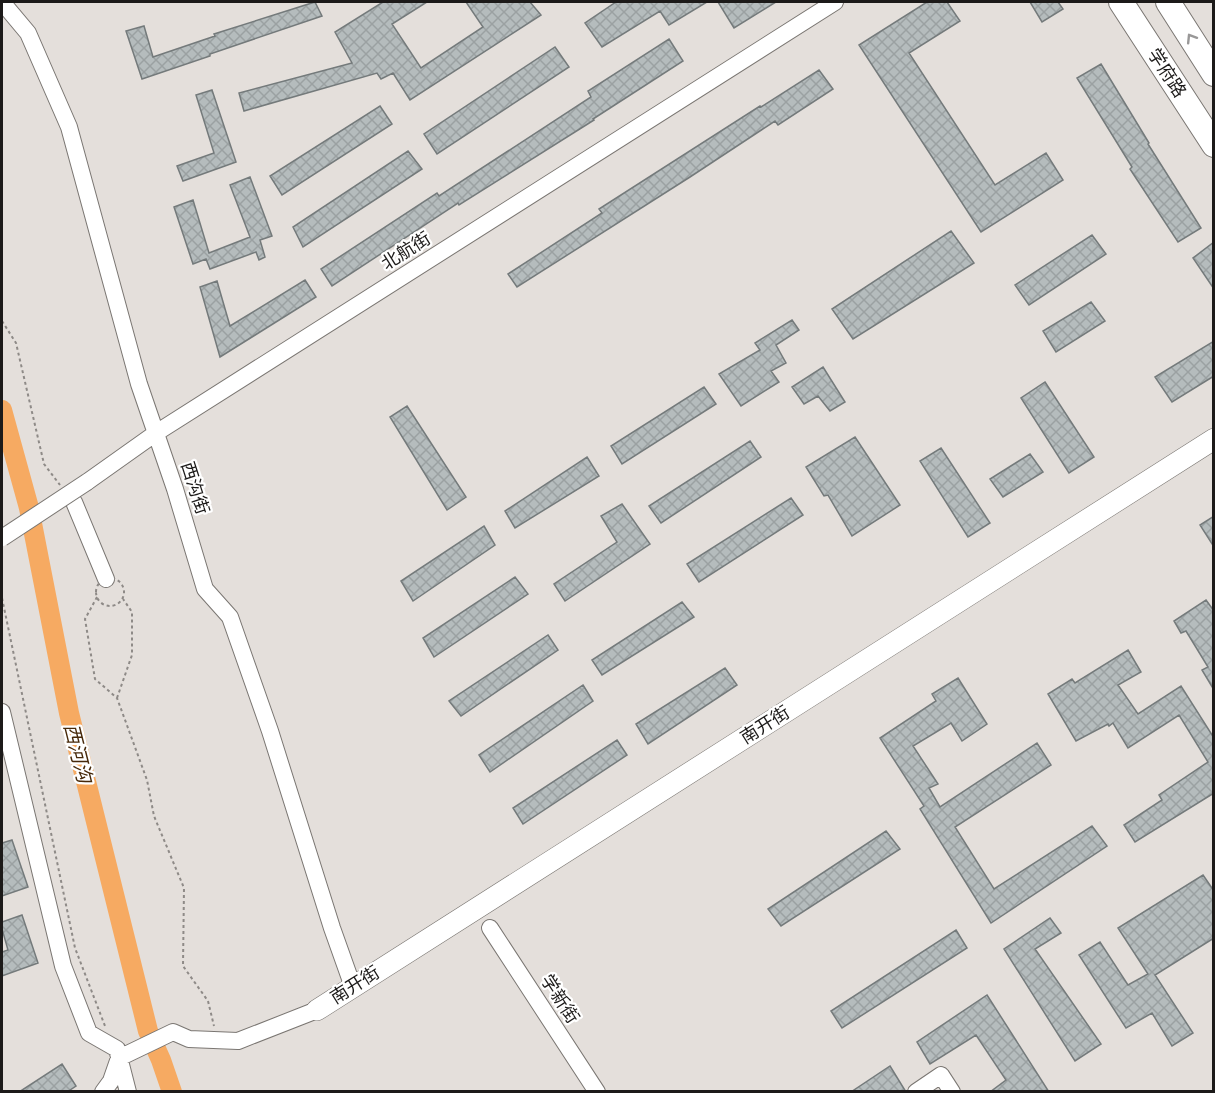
<svg xmlns="http://www.w3.org/2000/svg" width="1215" height="1093" font-family="'Sofia Sans Condensed','Noto Sans SC',sans-serif">
<defs>
<pattern id="building-cross-hatch" width="8" height="8" patternUnits="userSpaceOnUse" patternTransform="scale(1.5)"><rect width="8" height="8" fill="#b5bcbd"/><path d="M0 0l8 8M0 8l8-8" fill="none" stroke="#9ba1a2"/></pattern>
</defs>
<rect width="100%" height="100%" fill="#e4dfdb"/>
<g fill="none" stroke-linecap="round" stroke-linejoin="round">
<path stroke="#f6aa62" stroke-width="20" d="M 2,410 L 29,508 L 69,713 L 148,1031 L 161,1060 L 172,1092"/>
</g>
<path fill="url(#building-cross-hatch)" stroke="#747a7b" stroke-width="1.5" d="M 315,2 L 322,16 L 210,54 L 210,56 L 142,79 L 126,31 L 144,26 L 153,57 L 215,36 L 214,34 Z
M 383,2 L 427,2 L 392,24 L 421,68 L 483,27 L 466,2 L 530,2 L 541,15 L 410,100 L 393,73 L 381,79 L 377,73 L 244,111 L 239,93 L 352,63 L 335,32 Z
M 616,2 L 707,2 L 669,25 L 660,11 L 602,47 L 585,23 Z
M 718,2 L 776,2 L 734,28 Z
M 927,2 L 947,2 L 960,21 L 909,53 L 995,185 L 1046,153 L 1063,180 L 981,232 L 859,45 Z
M 1030,2 L 1058,2 L 1063,9 L 1042,22 Z
M 669,39 L 683,61 L 593,119 L 594,120 L 459,205 L 458,203 L 332,286 L 321,269 L 437,193 L 439,196 L 591,97 L 588,91 Z
M 555,47 L 569,67 L 437,154 L 424,134 Z
M 1101,64 L 1149,143 L 1148,144 L 1201,228 L 1178,242 L 1130,169 L 1132,167 L 1077,78 Z
M 819,70 L 833,89 L 778,125 L 775,121 L 690,177 L 517,287 L 508,274 L 602,213 L 599,209 L 760,106 L 761,107 Z
M 212,90 L 236,162 L 183,181 L 177,166 L 214,153 L 196,95 Z
M 380,106 L 392,124 L 282,195 L 270,176 Z
M 408,151 L 422,169 L 303,247 L 293,227 Z
M 250,177 L 272,236 L 260,240 L 265,257 L 259,260 L 256,252 L 210,269 L 206,259 L 193,264 L 174,207 L 193,200 L 209,253 L 250,237 L 230,185 Z
M 951,231 L 974,263 L 853,339 L 832,309 Z
M 1092,235 L 1106,254 L 1029,305 L 1015,285 Z
M 1214,242 L 1214,289 L 1193,258 Z
M 305,280 L 316,297 L 220,357 L 200,287 L 217,281 L 230,326 Z
M 1091,302 L 1105,321 L 1056,352 L 1043,331 Z
M 792,320 L 799,330 L 776,345 L 786,363 L 771,371 L 779,382 L 741,406 L 719,374 L 760,350 L 755,343 Z
M 1214,341 L 1214,376 L 1172,402 L 1155,377 Z
M 823,367 L 845,402 L 830,411 L 818,396 L 804,404 L 792,387 Z
M 1045,382 L 1094,457 L 1069,473 L 1021,398 Z
M 704,387 L 716,404 L 622,464 L 611,446 Z
M 407,406 L 466,497 L 447,510 L 390,417 Z
M 855,437 L 900,505 L 852,536 L 828,495 L 824,496 L 806,467 Z
M 750,441 L 761,457 L 661,523 L 649,506 Z
M 941,448 L 990,523 L 968,537 L 920,461 Z
M 1030,454 L 1043,472 L 1003,497 L 990,479 Z
M 587,457 L 599,476 L 515,528 L 505,511 Z
M 791,498 L 803,515 L 699,582 L 687,564 Z
M 622,504 L 650,544 L 565,601 L 554,584 L 617,542 L 601,516 Z
M 1214,516 L 1214,547 L 1200,525 Z
M 484,526 L 495,545 L 413,601 L 401,581 Z
M 515,577 L 528,594 L 434,657 L 423,638 Z
M 1206,600 L 1214,611 L 1214,690 L 1202,670 L 1208,667 L 1186,631 L 1181,633 L 1174,621 Z
M 682,602 L 694,617 L 602,675 L 592,660 Z
M 548,635 L 558,650 L 461,716 L 449,701 Z
M 1128,650 L 1141,672 L 1118,685 L 1138,714 L 1181,686 L 1214,738 L 1214,793 L 1135,842 L 1124,825 L 1162,800 L 1159,795 L 1208,762 L 1179,715 L 1128,748 L 1113,723 L 1109,726 L 1108,724 L 1076,741 L 1048,694 L 1072,679 L 1075,683 Z
M 725,668 L 737,685 L 648,744 L 636,724 Z
M 958,678 L 987,724 L 962,741 L 951,723 L 913,746 L 938,784 L 929,788 L 940,807 L 1037,743 L 1051,765 L 955,827 L 994,889 L 1092,826 L 1107,846 L 991,923 L 920,809 L 924,806 L 880,738 L 936,701 L 932,694 Z
M 583,685 L 593,701 L 490,772 L 479,755 Z
M 617,740 L 627,755 L 523,824 L 513,808 Z
M 886,831 L 900,849 L 781,926 L 768,909 Z
M 12,840 L 28,887 L 2,896 L 2,843 Z
M 1203,875 L 1214,891 L 1214,938 L 1155,975 L 1193,1033 L 1172,1046 L 1152,1013 L 1126,1028 L 1079,955 L 1100,942 L 1128,985 L 1148,974 L 1118,928 Z
M 22,915 L 38,963 L 2,976 L 2,952 L 8,950 L 2,929 L 2,922 Z
M 1050,918 L 1061,933 L 1035,949 L 1101,1044 L 1075,1061 L 1004,949 Z
M 956,930 L 967,948 L 842,1028 L 831,1011 Z
M 987,995 L 1049,1092 L 990,1092 L 1006,1080 L 976,1035 L 930,1064 L 917,1042 Z
M 62,1064 L 76,1086 L 67,1092 L 19,1092 Z
M 890,1066 L 906,1092 L 851,1092 Z"/>
<g fill="none" stroke-linecap="round" stroke-linejoin="round">
<g stroke="#7a7672" stroke-width="18">
<path id="minor" d="M 2,2 L 28,33 L 69,127 L 139,384 L 175,489 L 205,589 L 230,617 L 270,731 L 332,928 L 353,987
M 87,482 L 156,433 L 835,2
M 74,502 L 106,579
M 2,712 L 63,966 L 89,1033 L 117,1049 L 128,1092
M 490,928 L 597,1092
M 103,1092 L 111,1081 L 119,1058 L 173,1032 L 189,1039 L 238,1041 L 317,1010
M 916,1092 L 941,1075 L 952,1092"/>
</g>
<g stroke="#7a7672" stroke-width="22">
<path id="major" d="M 317,1010 L 1214,439"/>
</g>
<g stroke="#7a7672" stroke-width="26">
<path id="highway" d="M 1121,2 L 1214,145
M 1168,2 L 1214,74"/>
</g>
<path stroke="#8e8a87" stroke-width="2" stroke-dasharray="3 3" stroke-linecap="butt" d="M 2,321 L 16,343 L 44,464 L 60,485
M96 592a14 14 0 1 1 28 0a14 14 0 1 1-28 0Z
M 97,597 L 85,619 L 95,679 L 117,698 L 147,780 L 154,816 L 184,888 L 183,966 L 208,1001 L 214,1026
M 2,598 L 75,948 L 105,1026
M 117,698 L 132,655 L 132,612 L 123,599"/>
<use href="#minor" stroke="#fff" stroke-width="16"/>
<use href="#major" stroke="#fff" stroke-width="21"/>
<use href="#highway" stroke="#fff" stroke-width="24"/>
<g stroke="#7a7672" stroke-width="18" stroke-linecap="butt">
<path id="minor-bridge" d="M 2,538 L 87,482"/>
</g>
<use href="#minor-bridge" stroke="#fff" stroke-width="16"/>
</g>
<defs><path id="oneway-chevron" d="M-2-3.5L2.5 0L-2 3.5" fill="none" stroke-width="1.6" stroke-linecap="round" stroke-linejoin="round" transform="scale(1.5)"/></defs>
<use stroke="#999898" href="#oneway-chevron" transform="translate(1191 38) rotate(-122)"/>
<g text-anchor="middle" stroke-width="4.5" stroke-linejoin="round" paint-order="stroke">
<g font-size="18" fill="#1c1a19" stroke="#fff">
<text transform="translate(1167 73) rotate(57)" y="6">学府路</text>
<text transform="translate(406 251) rotate(-32)" y="6">北航街</text>
<text transform="translate(195 488) rotate(72)" y="6">西沟街</text>
<text transform="translate(765 725) rotate(-32)" y="6">南开街</text>
<text transform="translate(355 985) rotate(-32)" y="6">南开街</text>
<text transform="translate(560 999) rotate(57)" y="6">学新街</text>
</g>
<g font-size="20" font-style="italic" fill="#47290a" stroke="#fff">
<text transform="translate(78 753) rotate(76)" y="7">西河沟</text>
</g>
</g>
<rect width="1215" height="1093" fill="none" stroke="#1c1a19" stroke-width="6"/>
</svg>
